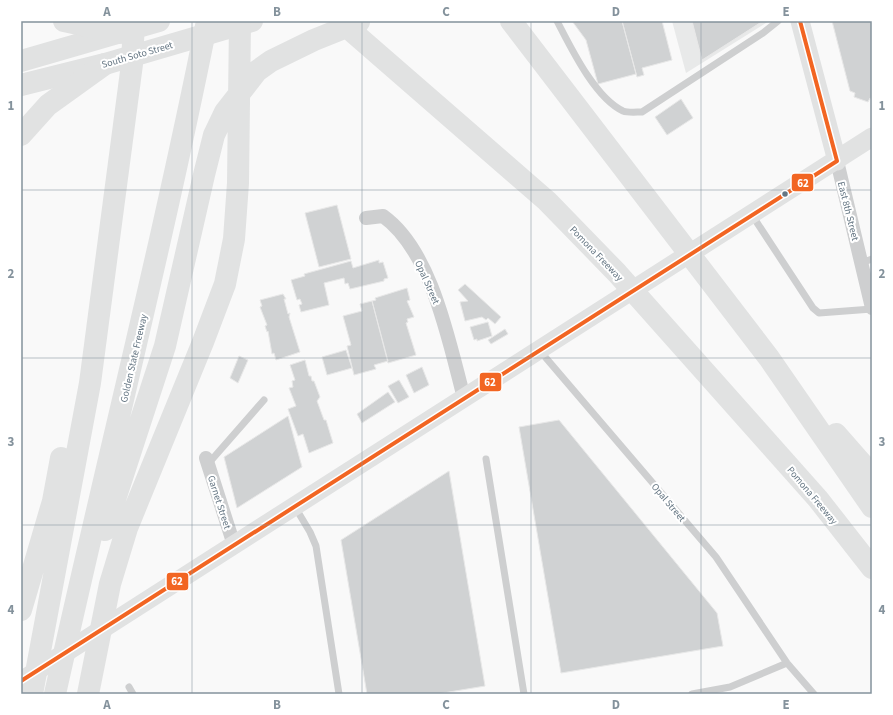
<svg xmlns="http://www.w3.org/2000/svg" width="893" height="715" font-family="'Source Sans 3',sans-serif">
<rect width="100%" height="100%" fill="#f9f9f9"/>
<path fill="#e8e9e9" d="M 672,21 L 769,21 L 686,73 Z"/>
<path fill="#d0d2d3" stroke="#e8e8e8" d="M 572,21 L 622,21 L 636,74 L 598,84 L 586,40 Z
M 622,21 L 662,21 L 672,60 L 642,68 L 644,75 L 637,77 Z
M 692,21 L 763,21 L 702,60 Z
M 832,21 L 872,21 L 872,99 L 870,98 L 868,102 L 854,97 L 855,93 L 850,91 Z
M 681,99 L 693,118 L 667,135 L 655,117 Z
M 337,205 L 351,259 L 319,267 L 305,213 Z
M 379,260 L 379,263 L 383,262 L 388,278 L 384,279 L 384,281 L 350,289 L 348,283 L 345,284 L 344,278 L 324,283 L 329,305 L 301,312 L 299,305 L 302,304 L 300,299 L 297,300 L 291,280 L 305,276 L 304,274 L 351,261 L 353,268 Z
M 465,284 L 501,317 L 495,324 L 488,318 L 486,320 L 482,317 L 465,321 L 460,302 L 468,301 L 458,290 Z
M 407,288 L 410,300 L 407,301 L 414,317 L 407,319 L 408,322 L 406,323 L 416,355 L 388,363 L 372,301 L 376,300 L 375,298 Z
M 283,294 L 286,299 L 284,299 L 288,314 L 290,313 L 289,317 L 300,352 L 276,360 L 274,353 L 272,354 L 268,331 L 267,332 L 265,326 L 267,325 L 260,307 L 262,306 L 260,300 Z
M 372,301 L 388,361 L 374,365 L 376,369 L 354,375 L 347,346 L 351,345 L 343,316 L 362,311 L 360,304 Z
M 488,322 L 492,336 L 477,341 L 477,339 L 474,340 L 470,327 Z
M 505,329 L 508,334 L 491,344 L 488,340 Z
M 346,350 L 352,368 L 327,375 L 322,357 Z
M 239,356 L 248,360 L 238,383 L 230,378 Z
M 305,360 L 309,376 L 311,376 L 312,381 L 314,381 L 320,397 L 317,401 L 324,420 L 326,420 L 333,443 L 309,453 L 303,434 L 298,436 L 288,409 L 296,406 L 289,388 L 293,387 L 292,381 L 295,380 L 290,365 Z
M 422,367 L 429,385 L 414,393 L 406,375 Z
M 399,380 L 409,397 L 398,403 L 388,386 Z
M 388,392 L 395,402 L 362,423 L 357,414 Z
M 288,416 L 302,467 L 237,508 L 224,457 Z
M 559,420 L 717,613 L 723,646 L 561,673 L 519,427 Z
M 449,471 L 485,686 L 437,694 L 367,694 L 341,540 Z"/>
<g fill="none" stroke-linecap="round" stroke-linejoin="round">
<path stroke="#cecfd0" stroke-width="7" d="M 557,21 C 571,48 595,98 623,111 C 628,113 636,112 642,112 L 763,33 L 778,21
M 752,215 L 813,308 L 819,313 L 872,309
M 861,263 L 872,259
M 540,351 L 716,557 L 787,663 L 814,694
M 486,459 L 524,694
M 208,464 L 264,400
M 295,507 L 310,532 L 316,546 L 339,694
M 129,687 L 133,694
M 692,694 L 730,687 L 787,663"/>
<path stroke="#cecfd0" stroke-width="14" d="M 837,161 L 872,308
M 366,218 L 383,216 C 432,251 449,342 464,398
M 206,458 L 234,545"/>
<path stroke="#e1e2e2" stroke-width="19" d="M 800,21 L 837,161
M 21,681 L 872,137"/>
<path stroke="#e1e2e2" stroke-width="22" d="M 21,61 L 159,21
M 21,85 L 105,64 L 252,21"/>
<path stroke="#e1e2e2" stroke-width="22" d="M 64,21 L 119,33
M 340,21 L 547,201 L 617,273 L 818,499 L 872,568
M 511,21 L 769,358 L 872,507
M 21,135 L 48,105 L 105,64
M 836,434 L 872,475
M 105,530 L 165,346 L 204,175 L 214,135 L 225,112 L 257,71 L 271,61 L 314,40 L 359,22
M 21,610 L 53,501 L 61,458
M 32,694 L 90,383 L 132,64 L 134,21
M 55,694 C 105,469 162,246 207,21
M 88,694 L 110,584 L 127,528 L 203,342 L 225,284 L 234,239 L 238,183 L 240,21"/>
<g stroke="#fff" stroke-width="7">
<path id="bus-1" d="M 21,681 L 837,161 L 800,21"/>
</g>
<use href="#bus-1" stroke="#f26522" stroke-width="4"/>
</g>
<path fill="none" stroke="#84929c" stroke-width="1" stroke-opacity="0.55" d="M 192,21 L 192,694M 362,21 L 362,694M 531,21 L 531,694M 701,21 L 701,694M 21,190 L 872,190M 21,358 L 872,358M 21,525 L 872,525"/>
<circle fill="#657683" stroke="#fff" stroke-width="1.5" cx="785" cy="194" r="3.5"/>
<g text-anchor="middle" stroke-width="4" stroke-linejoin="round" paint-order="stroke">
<g font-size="10" fill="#657683" stroke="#fff">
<text transform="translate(137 54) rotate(-16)" y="4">South Soto Street</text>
<text transform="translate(849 211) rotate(76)" y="4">East 8th Street</text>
<text transform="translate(597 253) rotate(46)" y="4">Pomona Freeway</text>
<text transform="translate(428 282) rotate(66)" y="4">Opal Street</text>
<text transform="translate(133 358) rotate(-77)" y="4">Golden State Freeway</text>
<text transform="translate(813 495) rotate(50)" y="4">Pomona Freeway</text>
<text transform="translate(220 502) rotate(72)" y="4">Garnet Street</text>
<text transform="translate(669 502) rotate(50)" y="4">Opal Street</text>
</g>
</g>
<g stroke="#fff" stroke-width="1.5">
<rect x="791" y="173" width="23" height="19" rx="4" fill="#f26522"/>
<rect x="479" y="372" width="23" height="20" rx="4" fill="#f26522"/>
<rect x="166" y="572" width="23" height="19" rx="4" fill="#f26522"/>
</g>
<g font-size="11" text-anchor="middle" font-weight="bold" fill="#fff">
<text x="803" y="187">62</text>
<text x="490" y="386">62</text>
<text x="177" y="585">62</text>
</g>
<rect width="893" height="715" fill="none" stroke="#ffffff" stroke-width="44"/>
<rect x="22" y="22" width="849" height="671" fill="none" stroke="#84929c" stroke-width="1.5"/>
<g font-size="13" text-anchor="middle" font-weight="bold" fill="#84929c">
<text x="107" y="16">A</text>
<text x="277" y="16">B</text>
<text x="446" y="16">C</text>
<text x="616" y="16">D</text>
<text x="786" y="16">E</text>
<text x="11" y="110">1</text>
<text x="882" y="110">1</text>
<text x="11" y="278">2</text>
<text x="882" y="278">2</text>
<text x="11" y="446">3</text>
<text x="882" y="446">3</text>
<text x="11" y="614">4</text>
<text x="882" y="614">4</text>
<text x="107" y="709">A</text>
<text x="277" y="709">B</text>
<text x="446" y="709">C</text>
<text x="616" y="709">D</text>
<text x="786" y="709">E</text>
</g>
</svg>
